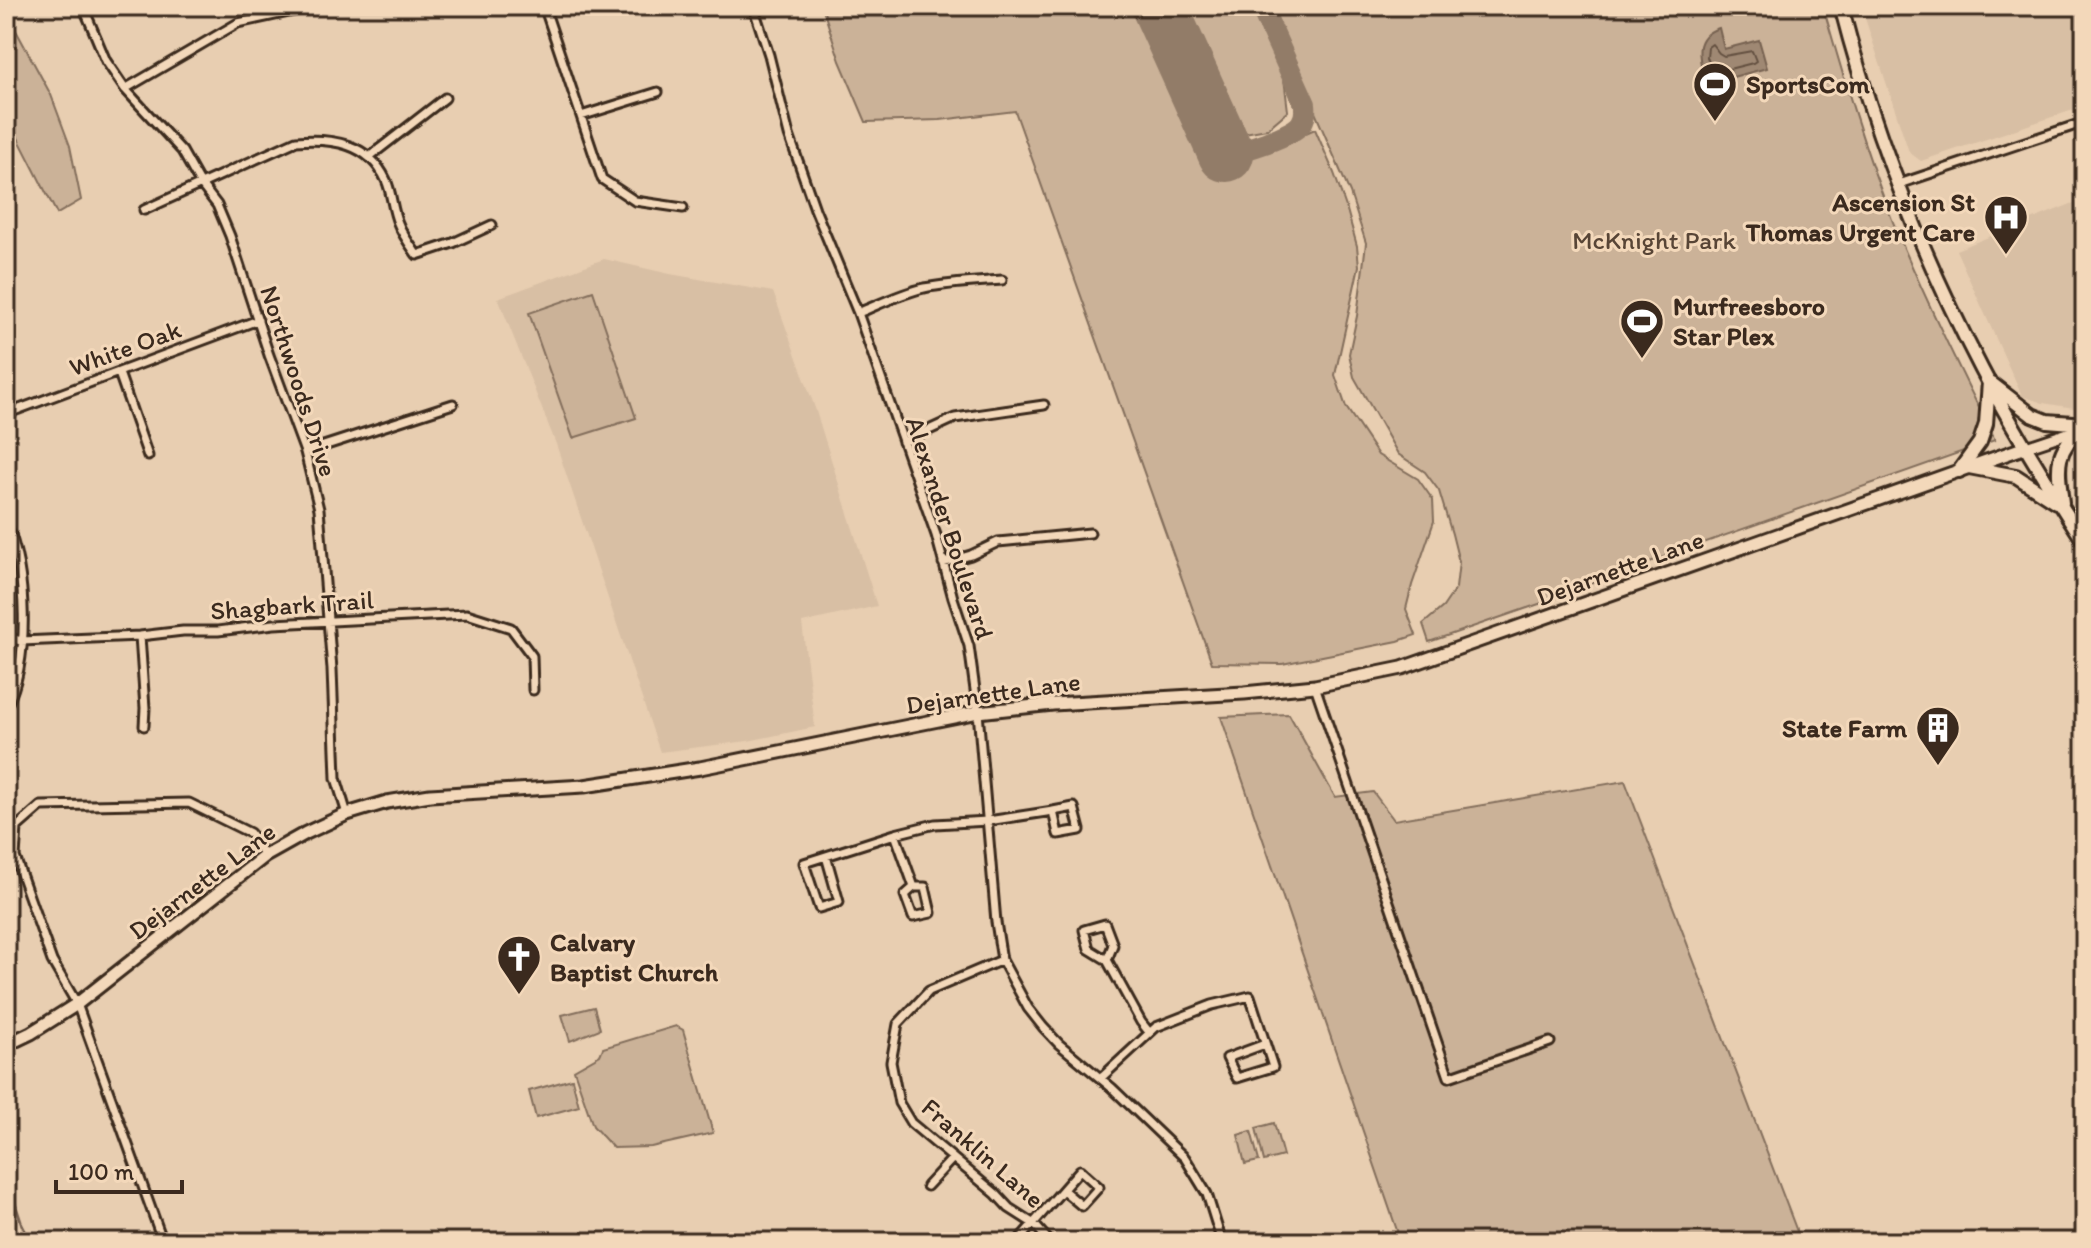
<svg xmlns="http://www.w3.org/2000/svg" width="2091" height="1248" font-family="Itim,sans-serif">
<rect width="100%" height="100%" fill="#e8ceb1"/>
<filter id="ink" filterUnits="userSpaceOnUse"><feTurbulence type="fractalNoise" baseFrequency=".0125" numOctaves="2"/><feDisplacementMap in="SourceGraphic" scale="16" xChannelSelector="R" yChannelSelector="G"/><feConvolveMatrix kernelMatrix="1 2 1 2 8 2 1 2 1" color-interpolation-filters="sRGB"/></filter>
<g filter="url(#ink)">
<path fill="#d8bfa4" d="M 1861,6 L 2085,6 L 2085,106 L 1921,161 L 1909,152 Z
M 2076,202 L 2085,231 L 2085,406 L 2080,409 L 2043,403 L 2022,396 L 1956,250 Z
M 604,259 L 670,274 L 773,292 L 815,408 L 877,606 L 802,623 L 815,727 L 748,741 L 660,752 L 556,444 L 498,298 Z"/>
<path fill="#cbb298" stroke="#836e5b" stroke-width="2" d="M 822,6 L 1139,6 L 1214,173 L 1315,129 L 1334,173 L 1347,210 L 1357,246 L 1359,266 L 1335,375 L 1346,407 L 1378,455 L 1418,479 L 1433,500 L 1434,521 L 1412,585 L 1406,609 L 1416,635 L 1398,641 L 1282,664 L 1212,663 L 1015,111 L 940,120 L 866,122 L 840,61 Z
M 1180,6 L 1253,6 L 1283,70 L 1288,111 L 1267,129 L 1239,134 Z
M 1269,6 L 1823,6 C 1844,79 1865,152 1893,222 C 1924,297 1959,368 1995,440 L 1573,589 L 1571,593 L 1429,642 L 1423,624 L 1443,607 L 1456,588 L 1459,562 L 1452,534 L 1439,491 L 1425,472 L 1398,454 L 1354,377 L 1349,354 L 1357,316 L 1366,243 L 1350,193 Z
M 6,12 L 51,95 L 70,146 L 81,200 L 57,214 L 14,130 L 6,79 Z
M 593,291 L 636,418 L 573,438 L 529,313 Z
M 1289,714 L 1335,797 L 1373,792 L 1394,820 L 1625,781 L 1801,1242 L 1401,1242 L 1221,717 Z
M 594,1007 L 600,1029 L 570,1041 L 562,1015 Z
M 676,1026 L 683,1030 L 713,1133 L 651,1147 L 613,1148 L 593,1126 L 574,1070 L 600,1055 L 603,1048 Z
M 572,1079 L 579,1106 L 536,1118 L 529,1091 Z
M 1274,1123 L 1283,1156 L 1264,1161 L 1256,1128 Z
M 1251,1131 L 1259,1161 L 1245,1164 L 1238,1135 Z"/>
<path fill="#9f8873" stroke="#776251" stroke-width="2" d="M 1719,28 L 1724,49 L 1759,40 L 1767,68 L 1706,84 C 1700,62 1690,37 1719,28 Z"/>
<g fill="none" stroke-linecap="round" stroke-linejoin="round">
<path stroke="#635040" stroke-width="2" d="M 1712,44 L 1719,53 L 1724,56 L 1752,51 L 1756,61 L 1753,63 L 1713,73 L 1707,57 L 1708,47 Z"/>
<path stroke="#776251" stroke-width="3" d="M 6,1176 L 22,1225 L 31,1242"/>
<path stroke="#927c68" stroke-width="22" d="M 1226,154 C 1243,151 1290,137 1301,124 C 1305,118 1306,112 1305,104 L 1261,6"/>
<path stroke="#927c68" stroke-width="56" d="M 1159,6 L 1226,154"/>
<g stroke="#3b2a1e" stroke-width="13">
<path id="minor" d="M 83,6 L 106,61 L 125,89 L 182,151 L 200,183 L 217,205 L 230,236 L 269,355 L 305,452 L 319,509 L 332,669 L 336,778 L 347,814
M 544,6 L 602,179 L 635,201 L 683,208
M 753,6 L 769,55 L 789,135 L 815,209 L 858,313 L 936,535 L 953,598 L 969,646 L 978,712 L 996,922 L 1002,960 L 1028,1008 L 1043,1027 L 1059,1044 L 1112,1088 L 1185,1158 L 1207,1194 L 1222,1242
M 125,89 L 238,23 L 294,11 L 306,6
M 581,116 L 658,92
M 369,157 L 445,98
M 1899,184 L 2085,122
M 144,210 L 296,141 C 332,138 369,143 386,180 C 392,193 392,209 398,223 C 402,234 410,245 417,255 L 453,243 L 492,225
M 858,313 C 880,304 902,293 924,288 C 950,283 976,282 1002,280
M 119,373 L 148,456
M 6,414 L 258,320
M 903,442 L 955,418 L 1044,405
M 305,452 L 453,404
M 6,522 C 27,571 31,659 6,707
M 943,563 L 971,555 L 998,542 L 1090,533
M 140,636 L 145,708 L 144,726
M 6,637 L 21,641 L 140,636 L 183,631 L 218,631 L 274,624 L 467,614 L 511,628 L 532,656 L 533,690
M 1315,686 L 1449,1077 L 1550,1042
M 895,834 L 914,887 L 905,895 L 913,917 L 931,913 L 925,887 L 914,887
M 826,856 L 839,902 L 819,908 L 804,863 L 895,834 L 935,824 L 988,821 L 1053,811 L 1058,834 L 1080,830 L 1074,807 L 1053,811
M 1002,960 L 929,991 L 898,1024 L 891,1062 L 899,1103 L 911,1123 L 996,1194 L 1009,1208 L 1034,1224 L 1050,1242
M 1107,960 L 1113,945 L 1105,924 L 1084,930 L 1089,949 L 1107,960 L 1141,1022 L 1149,1032
M 1101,1078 L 1156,1027 L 1212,1005 L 1250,996 L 1273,1067 L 1237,1078 L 1227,1058 L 1265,1044
M 927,1186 L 953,1158
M 163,1242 L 77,1004 L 52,961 L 15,857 L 17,827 L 41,806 L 189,803 L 250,833 L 265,856
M 1017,1242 L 1080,1170 L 1099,1187 L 1082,1206 L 1063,1190"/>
</g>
<g stroke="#3b2a1e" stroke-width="15">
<path id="tertiary" d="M 2026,447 L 2080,429"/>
</g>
<g stroke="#3b2a1e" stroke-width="17">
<path id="secondary" d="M 6,1045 L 31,1033 L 77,1004 L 265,856 L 306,833 L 347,814 L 387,802 L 430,795 L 584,786 L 700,768 L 978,712 L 1053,704 L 1244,693 L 1315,686 L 1402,668 L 2026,447"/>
</g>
<g stroke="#3b2a1e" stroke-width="18">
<path id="primary" d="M 1841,6 C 1873,131 1922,255 1982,370 C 2013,429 2049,487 2085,543
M 1992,384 L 2032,415 L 2047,421 L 2085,424
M 1969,467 L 2016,476 L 2056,502
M 1959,471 L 1980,442 L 1986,424 L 1989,382
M 2062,503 C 2058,469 2053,452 2082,428"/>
</g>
<use href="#minor" stroke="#f3d8ba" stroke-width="7"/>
<use href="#tertiary" stroke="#f3d8ba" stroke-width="9"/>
<use href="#secondary" stroke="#f3d8ba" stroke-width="11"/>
<use href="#primary" stroke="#f3d8ba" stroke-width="12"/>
</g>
</g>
<defs>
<g id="stadium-pin" transform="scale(2.3)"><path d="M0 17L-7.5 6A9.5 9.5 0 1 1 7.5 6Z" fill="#3b2a1e" stroke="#f3d8ba"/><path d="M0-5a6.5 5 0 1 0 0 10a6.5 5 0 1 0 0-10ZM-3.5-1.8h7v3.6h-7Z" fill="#fff"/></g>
<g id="hospital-pin" transform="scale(2.3)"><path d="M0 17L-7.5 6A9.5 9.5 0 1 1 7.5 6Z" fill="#3b2a1e" stroke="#f3d8ba"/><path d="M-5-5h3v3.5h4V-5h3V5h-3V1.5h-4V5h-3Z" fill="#fff"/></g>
<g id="building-pin" transform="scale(2.3)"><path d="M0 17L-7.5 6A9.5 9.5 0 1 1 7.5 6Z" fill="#3b2a1e" stroke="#f3d8ba"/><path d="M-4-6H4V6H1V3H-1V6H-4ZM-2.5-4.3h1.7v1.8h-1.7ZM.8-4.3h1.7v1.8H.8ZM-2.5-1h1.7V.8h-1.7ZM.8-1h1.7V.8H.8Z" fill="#fff"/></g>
<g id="church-pin" transform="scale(2.3)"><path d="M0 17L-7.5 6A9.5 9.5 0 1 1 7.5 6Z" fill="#3b2a1e" stroke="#f3d8ba"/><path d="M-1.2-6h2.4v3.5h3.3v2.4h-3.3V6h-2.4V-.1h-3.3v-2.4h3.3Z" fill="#fff"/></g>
</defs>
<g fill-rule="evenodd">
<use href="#stadium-pin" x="1715" y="84"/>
<use href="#hospital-pin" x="2006" y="217"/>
<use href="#stadium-pin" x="1642" y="321"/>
<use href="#building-pin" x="1938" y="728"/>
<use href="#church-pin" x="519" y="957"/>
</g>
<g text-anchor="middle" stroke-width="6" stroke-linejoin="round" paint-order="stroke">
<g font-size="26" font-weight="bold" fill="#3b2a1e" stroke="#f3d8ba" text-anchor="start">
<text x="1746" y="93">SportsCom</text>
<text x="1975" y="211" text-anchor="end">Ascension St<tspan x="1975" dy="30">Thomas Urgent Care</tspan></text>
<text x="1673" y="315">Murfreesboro<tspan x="1673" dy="30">Star Plex</tspan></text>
<text x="1907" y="737" text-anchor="end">State Farm</text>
<text x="550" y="951">Calvary<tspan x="550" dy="30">Baptist Church</tspan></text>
</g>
<g font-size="26" fill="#584536" stroke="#f3d8ba">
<text x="1654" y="249">McKnight Park</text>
</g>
<g font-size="26" fill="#3b2a1e" stroke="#f3d8ba">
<text transform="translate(125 348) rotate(-20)" y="9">White Oak</text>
<text transform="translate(299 381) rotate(72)" y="9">Northwoods Drive</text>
<text transform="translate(950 528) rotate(72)" y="9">Alexander Boulevard</text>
<text transform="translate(1620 568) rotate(-20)" y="9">Dejarnette Lane</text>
<text transform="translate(292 605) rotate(-4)" y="9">Shagbark Trail</text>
<text transform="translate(993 693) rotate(-8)" y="9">Dejarnette Lane</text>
<text transform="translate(202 881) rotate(-37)" y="9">Dejarnette Lane</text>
<text transform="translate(983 1153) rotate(41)" y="9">Franklin Lane</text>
</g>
</g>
<rect width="2091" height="1248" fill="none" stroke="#f3d8ba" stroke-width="32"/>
<rect x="16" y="16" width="2059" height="1216" fill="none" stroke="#3b2a1e" stroke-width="3" filter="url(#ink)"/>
<path d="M56 1180v12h126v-12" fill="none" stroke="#3b2a1e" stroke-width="4"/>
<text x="68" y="1180" font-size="24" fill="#3b2a1e" stroke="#f3d8ba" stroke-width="6" paint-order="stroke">100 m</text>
</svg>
